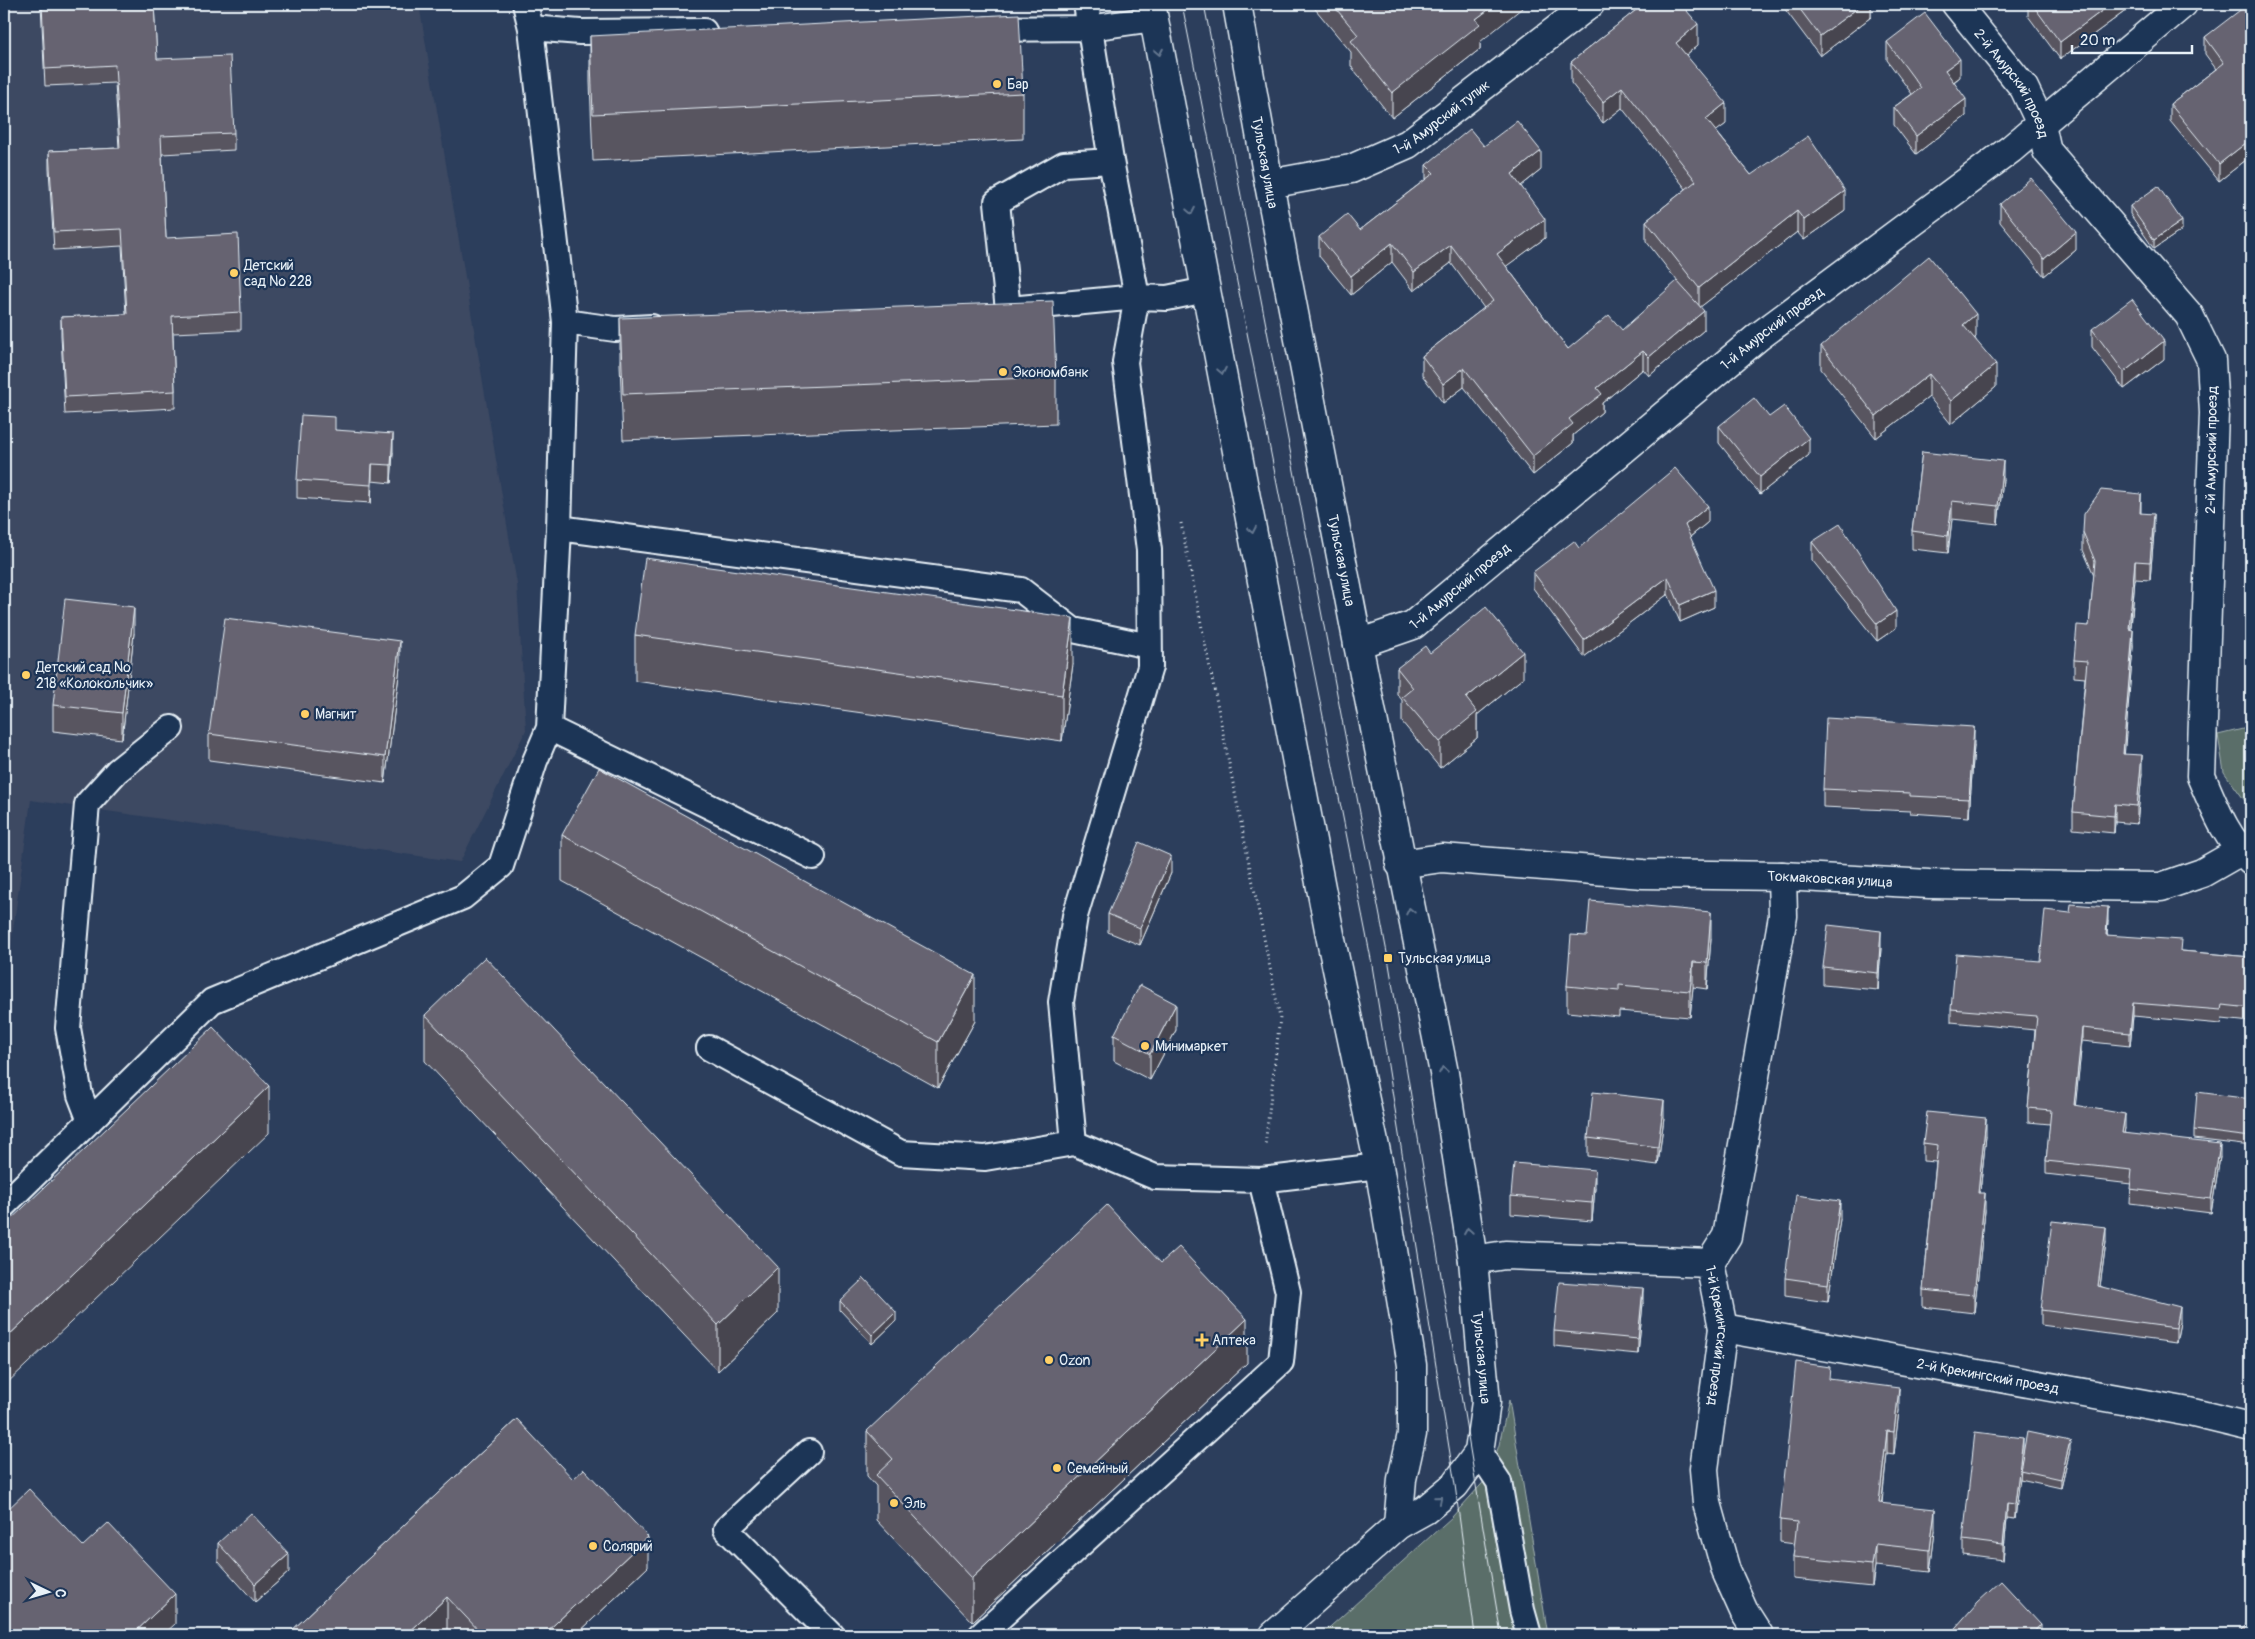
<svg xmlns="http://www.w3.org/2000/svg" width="2255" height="1639" font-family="Pangolin,sans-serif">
<rect width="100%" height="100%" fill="#2c3e5c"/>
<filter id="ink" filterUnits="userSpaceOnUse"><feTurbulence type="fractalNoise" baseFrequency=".02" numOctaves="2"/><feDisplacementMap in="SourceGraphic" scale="10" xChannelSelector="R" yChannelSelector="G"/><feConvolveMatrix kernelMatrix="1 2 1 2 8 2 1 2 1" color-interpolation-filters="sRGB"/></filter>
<g filter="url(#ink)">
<path fill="#3d4962" d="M 4,4 L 419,4 L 517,584 L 526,730 L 460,862 L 31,800 L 4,995 Z"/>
<path fill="#5a6e69" stroke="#a1b0b0" d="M 2251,727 L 2251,809 L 2224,772 L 2218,735 Z
M 1509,1400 L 1548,1635 L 1321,1635 L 1452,1517 L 1489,1476 L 1499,1445 Z"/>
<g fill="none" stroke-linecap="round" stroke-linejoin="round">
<g stroke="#e8f1f8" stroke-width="28">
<path id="lane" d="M 1086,4 L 1111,161 L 1137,297 L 1125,362 L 1149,550 L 1150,667 L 1075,916 L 1061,1002 L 1074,1143 L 1155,1177 L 1261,1180 L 1379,1166
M 531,28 L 580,32 L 704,31
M 988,29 L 1089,28 L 1153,19
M 1020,308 L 1137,297 L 1167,298 L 1206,290
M 1008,310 L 997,202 L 1064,164 L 1111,161
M 565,322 L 615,329 L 652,327
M 559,528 L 1021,590 L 1073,630 L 1149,646
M 549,728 L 813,857
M 709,1048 L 901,1153 L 985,1158 L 1074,1143
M 90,1121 L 80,1095 L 68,1028 L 87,804 L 117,771 L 171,728
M 4,1205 L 212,1001 L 463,897 L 501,866 L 535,761 L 549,728 L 559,528 L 565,322 L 531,28 L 525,4
M 809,1452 L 726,1529 L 832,1635
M 1479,1452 L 1499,1482 L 1522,1610 L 1529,1635
M 981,1635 L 1281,1362 L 1288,1292 L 1261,1180"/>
</g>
<g stroke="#e8f1f8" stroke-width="31">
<g id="street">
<path id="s1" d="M 1956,4 L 2024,88 L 2041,124 L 2047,151 L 2189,315 L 2211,360 L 2214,413 L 2201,776 C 2214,806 2226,839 2251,861"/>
<path id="s2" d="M 1269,184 L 1351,169 L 1408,144 L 1590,4"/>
<path id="s3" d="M 1358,644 L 1413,625 L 1758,337 L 2011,149 L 2183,4"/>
<path id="s4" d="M 1400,864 L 1442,858 L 1643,874 L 1782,876 L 1929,884 L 2161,887 L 2202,873 L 2251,845"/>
<path id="s5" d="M 1473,1260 L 1505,1255 L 1710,1263 L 1723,1328 L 1704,1469 L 1707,1503 L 1726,1571 L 1745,1613 L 1759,1635"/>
<path d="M 1710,1263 L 1727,1236 L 1783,916 L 1782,876"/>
<path id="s6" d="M 1723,1328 L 2189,1412 L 2251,1427"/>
</g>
</g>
<g stroke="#e8f1f8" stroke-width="31">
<g id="secondary">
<path d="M 1151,4 L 1332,945 L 1379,1166 L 1412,1365 L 1412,1434 L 1402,1479 L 1398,1525"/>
<path id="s7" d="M 1237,4 L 1269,184 L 1358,644 L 1444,1073 L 1473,1260 L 1486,1402 L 1479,1452 L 1455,1485 L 1425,1510 L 1398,1525 L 1274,1635"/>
</g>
</g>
<path stroke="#e8f1f8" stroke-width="3" stroke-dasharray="1 4" stroke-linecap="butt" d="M 1181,523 L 1280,1018 L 1265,1146"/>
<use href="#lane" stroke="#1d3557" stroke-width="24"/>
<use href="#street" stroke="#1d3557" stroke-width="28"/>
<use href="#secondary" stroke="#1d3557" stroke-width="28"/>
<path stroke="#e8f1f8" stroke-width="1" d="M 1182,4 L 1371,959 L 1455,1485 L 1475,1635
M 1204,4 L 1388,958 L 1501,1635"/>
</g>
<path fill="#585561" stroke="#e8f1f8" d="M 41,4 L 154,4 L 157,59 L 234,133 L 234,150 L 162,154 L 166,238 L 241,312 L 241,330 L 173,333 L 175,391 L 175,408 L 65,414 L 61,335 L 61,317 L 126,314 L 122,246 L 54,250 L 49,169 L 49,151 L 119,148 L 115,83 L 45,86 Z
M 1311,4 L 1388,4 L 1392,9 L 1480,42 L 1480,49 L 1392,118 L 1351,66 L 1351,52 Z
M 1781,4 L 1871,4 L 1871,17 L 1820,56 Z
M 2028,4 L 2135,4 L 2060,59 L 2028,16 Z
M 1635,8 L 1698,45 L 1686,55 L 1726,124 L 1716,131 L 1751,175 L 1845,211 L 1804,240 L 1797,232 L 1700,307 L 1704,330 L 1649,376 L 1643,369 L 1602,403 L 1602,412 L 1573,435 L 1573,443 L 1533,475 L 1464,387 L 1443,403 L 1422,375 L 1422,356 L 1484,308 L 1451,263 L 1414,291 L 1392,262 L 1351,295 L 1319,256 L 1319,237 L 1360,230 L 1426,179 L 1426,165 L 1484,146 L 1541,170 L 1521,186 L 1545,238 L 1506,266 L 1568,349 L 1622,330 L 1678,282 L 1646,241 L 1646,221 L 1686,189 L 1622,108 L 1603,123 L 1571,83 L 1571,62 L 1635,11 Z
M 2251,8 L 2251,156 L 2219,181 L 2170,121 L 2170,104 L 2216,69 L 2205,54 L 2205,37 Z
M 590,36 L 1023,93 L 1023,139 L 593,161 L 590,82 Z
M 1887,42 L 1960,77 L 1954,82 L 1966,116 L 1916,154 L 1894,125 L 1894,107 L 1912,94 L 1887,60 Z
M 2000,204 L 2076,250 L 2044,276 L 2000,222 Z
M 2130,206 L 2182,230 L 2154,249 L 2130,214 Z
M 620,318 L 1056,377 L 1056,424 L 623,440 L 620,364 Z
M 2092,329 L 2164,359 L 2124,389 L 2092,347 Z
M 1976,337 L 1975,338 L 1996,387 L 1951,424 L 1929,397 L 1876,438 L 1821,369 L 1821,346 Z
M 1769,417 L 1809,455 L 1760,494 L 1719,443 L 1719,426 Z
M 335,430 L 393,452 L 391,483 L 372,481 L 371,503 L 297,498 L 297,480 Z
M 1922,452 L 2003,479 L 1998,524 L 1952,519 L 1948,553 L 1912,549 L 1912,531 Z
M 2141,513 L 2154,532 L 2150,580 L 2135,579 L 2131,629 L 2133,647 L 2124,754 L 2142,773 L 2137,824 L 2115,822 L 2114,833 L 2073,829 L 2073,812 L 2085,678 L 2074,677 L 2074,660 L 2089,626 L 2094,575 L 2083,550 L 2083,532 Z
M 1708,522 L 1690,537 L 1714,607 L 1680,622 L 1668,594 L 1584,657 L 1533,588 L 1533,572 L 1579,548 Z
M 1812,542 L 1896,628 L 1877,641 L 1812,560 Z
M 134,633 L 122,739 L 53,731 L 53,705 Z
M 635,635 L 1073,664 L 1062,741 L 635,681 Z
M 1430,653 L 1523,678 L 1477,715 L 1477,738 L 1440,768 L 1402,722 L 1402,700 L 1397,694 L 1397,668 Z
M 400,667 L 385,783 L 209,760 L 209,734 Z
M 1974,745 L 1969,817 L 1910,813 L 1910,811 L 1823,807 L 1823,789 Z
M 562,835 L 975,1021 L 938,1088 L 562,881 Z
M 1171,873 L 1140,945 L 1108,932 L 1108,914 Z
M 2108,921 L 2107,935 L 2182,951 L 2251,957 L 2251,1022 L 2222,1019 L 2221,1024 L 2133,1016 L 2130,1046 L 2082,1041 L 2075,1106 L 2125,1128 L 2124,1133 L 2220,1157 L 2211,1213 L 2130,1203 L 2131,1184 L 2046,1174 L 2046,1161 L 2050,1124 L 2028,1122 L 2028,1108 L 2035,1030 L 1951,1022 L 1951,1009 L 2040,961 Z
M 1587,936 L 1711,938 L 1707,989 L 1693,987 L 1690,1017 L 1619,1011 L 1619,1017 L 1567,1012 L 1567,986 Z
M 1881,948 L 1878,990 L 1823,985 L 1823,967 Z
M 425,1015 L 778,1313 L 718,1371 L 425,1061 Z
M 1176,1030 L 1150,1080 L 1114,1061 L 1114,1035 Z
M 2251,1099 L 2251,1146 L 2194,1139 L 2194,1130 Z
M 1664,1117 L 1658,1165 L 1588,1156 L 1588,1138 Z
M 1986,1136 L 1980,1193 L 1985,1211 L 1974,1313 L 1923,1307 L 1923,1290 L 1936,1162 L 1923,1161 L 1923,1143 Z
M 1595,1188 L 1592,1221 L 1511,1214 L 1511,1196 Z
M 1840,1219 L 1828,1302 L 1785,1296 L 1785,1278 Z
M 2106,1242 L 2100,1286 L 2180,1322 L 2176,1343 L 2041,1325 L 2041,1310 Z
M 1161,1263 L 1247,1363 L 972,1622 L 876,1520 L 876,1486 L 867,1476 L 867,1431 Z
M 840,1301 L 896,1321 L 872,1344 L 840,1310 Z
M 1643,1303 L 1638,1354 L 1554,1346 L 1554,1331 Z
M 1830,1379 L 1899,1410 L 1894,1454 L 1887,1453 L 1882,1503 L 1935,1531 L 1930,1572 L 1875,1566 L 1872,1587 L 1793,1579 L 1793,1557 L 1795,1544 L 1780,1542 L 1780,1520 Z
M 517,1419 L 648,1567 L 576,1635 L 454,1635 L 447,1628 L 439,1635 L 287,1635 Z
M 2070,1450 L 2061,1488 L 2020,1479 L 2020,1471 L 2015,1519 L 2007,1518 L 2003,1560 L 1963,1555 L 1963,1540 L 2023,1453 L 2021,1469 Z
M 218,1543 L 289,1572 L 255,1602 L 218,1561 Z"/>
<path fill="#47454f" stroke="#e8f1f8" d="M 1496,4 L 1527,4 L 1480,42 L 1480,49 L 1392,118 L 1392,93 L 1476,19 Z
M 1863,4 L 1871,4 L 1871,17 L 1820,56 L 1820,36 Z
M 2111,4 L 2135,4 L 2060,59 L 2060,42 Z
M 1698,24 L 1698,45 L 1676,63 L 1676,43 Z
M 1960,59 L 1960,77 L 1945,88 L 1945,70 Z
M 1622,87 L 1622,108 L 1603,123 L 1603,102 Z
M 1966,99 L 1966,116 L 1916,154 L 1916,136 Z
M 1726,103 L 1726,124 L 1706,139 L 1706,119 Z
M 2251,139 L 2251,156 L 2219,181 L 2219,164 Z
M 1541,151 L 1541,170 L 1512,193 L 1512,174 Z
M 1845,191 L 1845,211 L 1804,240 L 1804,220 Z
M 1797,211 L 1797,232 L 1699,308 L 1699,288 Z
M 1545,219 L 1545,238 L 1497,273 L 1497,254 Z
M 2182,221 L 2182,230 L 2154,249 L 2154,240 Z
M 2076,232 L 2076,250 L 2044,276 L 2044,259 Z
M 1392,243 L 1392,262 L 1351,295 L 1351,276 Z
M 1451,245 L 1451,263 L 1414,291 L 1414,272 Z
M 1704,311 L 1704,330 L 1649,376 L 1649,357 Z
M 1976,314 L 1976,337 L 1963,348 L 1963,325 Z
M 2164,341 L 2164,359 L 2124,389 L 2124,372 Z
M 1643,351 L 1643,369 L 1602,403 L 1602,412 L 1573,435 L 1573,443 L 1533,475 L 1533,456 L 1569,419 L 1597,388 Z
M 1996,364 L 1996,387 L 1951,424 L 1951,401 Z
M 1464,368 L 1464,387 L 1443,403 L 1443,384 Z
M 1929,374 L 1929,397 L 1876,438 L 1876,416 Z
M 393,434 L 393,452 L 391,483 L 391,465 Z
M 1809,438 L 1809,455 L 1760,494 L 1760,477 Z
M 2003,461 L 2003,479 L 1998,524 L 1998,506 Z
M 372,464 L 372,481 L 371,503 L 371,485 Z
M 2141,494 L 2141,511 L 2140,530 L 2140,513 Z
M 1952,501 L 1952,519 L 1948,553 L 1948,536 Z
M 1708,506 L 1708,522 L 1685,541 L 1685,525 Z
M 2154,514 L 2154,532 L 2150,580 L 2150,562 Z
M 2135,561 L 2135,579 L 2129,647 L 2129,629 Z
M 1668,577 L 1668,594 L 1584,657 L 1584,640 Z
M 1714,590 L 1714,607 L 1680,622 L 1680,605 Z
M 134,607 L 134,633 L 122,739 L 122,713 Z
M 1896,611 L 1896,628 L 1877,641 L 1877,624 Z
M 1073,618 L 1073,664 L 1062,741 L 1062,695 Z
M 2133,630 L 2133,647 L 2123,771 L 2123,754 Z
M 400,641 L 400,667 L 385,783 L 385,757 Z
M 1523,652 L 1523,678 L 1477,715 L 1477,738 L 1440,768 L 1440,742 L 1466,698 Z
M 1974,727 L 1974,745 L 1969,817 L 1969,799 Z
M 2142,755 L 2142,773 L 2137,824 L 2137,806 Z
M 2115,804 L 2115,822 L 2114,833 L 2114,816 Z
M 1171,856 L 1171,873 L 1140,945 L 1140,928 Z
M 2108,907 L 2108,921 L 2106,948 L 2106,935 Z
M 1711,912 L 1711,938 L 1707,989 L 1707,963 Z
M 1881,931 L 1881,948 L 1878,990 L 1878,973 Z
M 1693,962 L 1693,987 L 1690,1017 L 1690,991 Z
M 975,975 L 975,1021 L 938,1088 L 938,1042 Z
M 2133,1003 L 2133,1016 L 2130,1046 L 2130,1033 Z
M 1176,1004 L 1176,1030 L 1150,1080 L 1150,1054 Z
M 2082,1028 L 2082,1041 L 2074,1119 L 2074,1105 Z
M 269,1086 L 269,1133 L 4,1386 L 4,1340 Z
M 1664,1100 L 1664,1117 L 1658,1165 L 1658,1147 Z
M 2125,1114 L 2125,1128 L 2122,1146 L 2122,1133 Z
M 1986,1118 L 1986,1136 L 1978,1210 L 1978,1193 Z
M 2220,1144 L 2220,1157 L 2211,1213 L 2211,1199 Z
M 1595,1170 L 1595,1188 L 1592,1221 L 1592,1203 Z
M 1985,1193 L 1985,1211 L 1974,1313 L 1974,1295 Z
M 1840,1201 L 1840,1219 L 1828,1302 L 1828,1284 Z
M 2106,1227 L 2106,1242 L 2098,1301 L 2098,1286 Z
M 778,1267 L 778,1313 L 718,1371 L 718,1325 Z
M 1643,1288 L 1643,1303 L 1638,1354 L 1638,1339 Z
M 2180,1307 L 2180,1322 L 2176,1343 L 2176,1328 Z
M 896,1312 L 896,1321 L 872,1344 L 872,1335 Z
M 1247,1319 L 1247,1363 L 972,1622 L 972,1578 Z
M 1899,1388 L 1899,1410 L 1894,1454 L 1894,1432 Z
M 1887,1431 L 1887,1453 L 1879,1525 L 1879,1503 Z
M 2023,1438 L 2023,1453 L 2015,1519 L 2015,1504 Z
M 2070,1441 L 2070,1450 L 2061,1488 L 2061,1479 Z
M 2007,1503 L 2007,1518 L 2003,1560 L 2003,1545 Z
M 1935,1509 L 1935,1531 L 1930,1572 L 1930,1550 Z
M 648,1537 L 648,1567 L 576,1635 L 543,1635 Z
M 1875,1544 L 1875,1566 L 1872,1587 L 1872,1565 Z
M 289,1554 L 289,1572 L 255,1602 L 255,1584 Z
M 175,1594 L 175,1624 L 163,1635 L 132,1635 Z
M 447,1597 L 447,1628 L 439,1635 L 406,1635 Z
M 2041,1624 L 2041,1635 L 2031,1635 Z"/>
<path fill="#666371" stroke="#e8f1f8" d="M 42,4 L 154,4 L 157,59 L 230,56 L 234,133 L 161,136 L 166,238 L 238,234 L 241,312 L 172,316 L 175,391 L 65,397 L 61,317 L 127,314 L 122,229 L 54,232 L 49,151 L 120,148 L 115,65 L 45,69 Z
M 1332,4 L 1388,4 L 1392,9 L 1398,4 L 1496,4 L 1476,19 L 1480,24 L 1392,93 L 1351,41 L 1358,35 Z
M 1640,4 L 1681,4 L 1698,24 L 1676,43 L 1726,103 L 1706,119 L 1751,175 L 1808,136 L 1845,191 L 1804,220 L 1797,211 L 1699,288 L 1646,221 L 1696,181 L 1622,87 L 1603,102 L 1571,62 L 1636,10 L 1635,8 Z
M 1796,4 L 1863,4 L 1820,36 Z
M 2032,4 L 2111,4 L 2060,42 Z
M 2248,4 L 2251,8 L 2251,139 L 2219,164 L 2170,104 L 2224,63 L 2205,37 Z
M 1925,13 L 1960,59 L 1945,70 L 1966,99 L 1916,136 L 1894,107 L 1921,88 L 1887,42 Z
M 1019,14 L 1023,93 L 593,114 L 590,36 Z
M 1517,121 L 1541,151 L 1512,174 L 1545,219 L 1497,254 L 1568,349 L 1609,315 L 1622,330 L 1677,281 L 1704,311 L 1649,357 L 1643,351 L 1597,388 L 1602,394 L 1569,419 L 1573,424 L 1533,456 L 1464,368 L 1443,384 L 1422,356 L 1493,301 L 1451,245 L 1414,272 L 1392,243 L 1351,276 L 1319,237 L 1347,214 L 1360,230 L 1434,173 L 1426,165 L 1470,129 L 1484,146 Z
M 2031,178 L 2076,232 L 2044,259 L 2000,204 Z
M 2158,186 L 2182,221 L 2154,240 L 2130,206 Z
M 1929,256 L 1976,314 L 1963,325 L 1996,364 L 1951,401 L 1929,374 L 1876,416 L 1821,346 Z
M 2132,299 L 2164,341 L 2124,372 L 2092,329 Z
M 1053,301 L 1056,377 L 623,394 L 620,318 Z
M 1754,398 L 1769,417 L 1784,406 L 1809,438 L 1760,477 L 1719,426 Z
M 301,415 L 335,417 L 335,430 L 393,434 L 391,465 L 372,464 L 371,485 L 297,480 Z
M 1922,452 L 2003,461 L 1998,506 L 1952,501 L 1948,536 L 1912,531 Z
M 1675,468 L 1708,506 L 1685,525 L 1714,590 L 1680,605 L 1668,577 L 1584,640 L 1533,572 L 1574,541 L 1579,548 Z
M 2101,490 L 2141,494 L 2140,513 L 2154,514 L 2150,562 L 2135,561 L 2129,629 L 2133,630 L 2123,754 L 2142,755 L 2137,806 L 2115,804 L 2114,816 L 2073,812 L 2087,661 L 2074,660 L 2077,625 L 2089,626 L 2095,561 L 2083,532 L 2084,514 Z
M 1840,524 L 1896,611 L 1877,624 L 1812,542 Z
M 645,558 L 1073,618 L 1062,695 L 635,635 Z
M 65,599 L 134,607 L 122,713 L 53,705 Z
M 1486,607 L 1523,652 L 1466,698 L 1477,712 L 1440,742 L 1402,697 L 1413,688 L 1397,668 L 1425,646 L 1430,653 Z
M 225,618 L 400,641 L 385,757 L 209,734 Z
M 1826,718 L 1974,727 L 1969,799 L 1910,796 L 1910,793 L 1823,789 Z
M 599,768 L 975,975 L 938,1042 L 562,835 Z
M 1139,842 L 1171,856 L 1140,928 L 1108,914 Z
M 1590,901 L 1711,912 L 1707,963 L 1693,962 L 1690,991 L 1619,985 L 1619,991 L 1567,986 L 1571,935 L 1587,936 Z
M 2071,904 L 2108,907 L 2106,935 L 2182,940 L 2181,951 L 2251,957 L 2251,1008 L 2222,1005 L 2221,1010 L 2133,1003 L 2130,1033 L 2082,1028 L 2074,1105 L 2125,1114 L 2122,1133 L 2220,1144 L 2211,1199 L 2130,1189 L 2132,1170 L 2046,1161 L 2051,1110 L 2028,1108 L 2037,1016 L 1951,1009 L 1956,954 L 2040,961 L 2045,910 L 2070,913 Z
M 1828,925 L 1881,931 L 1878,973 L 1823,967 Z
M 485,957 L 778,1267 L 718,1325 L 425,1015 Z
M 1140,985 L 1176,1004 L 1150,1054 L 1114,1035 Z
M 213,1027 L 269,1086 L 4,1340 L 4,1226 Z
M 1593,1092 L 1664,1100 L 1658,1147 L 1588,1138 Z
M 2197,1092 L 2251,1099 L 2251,1137 L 2194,1130 Z
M 1927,1112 L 1986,1118 L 1978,1193 L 1985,1193 L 1974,1295 L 1923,1290 L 1938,1145 L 1923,1143 Z
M 1514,1163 L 1595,1170 L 1592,1203 L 1511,1196 Z
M 1796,1195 L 1840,1201 L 1828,1284 L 1785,1278 Z
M 1107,1205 L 1161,1263 L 1179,1247 L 1247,1319 L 972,1578 L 876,1475 L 893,1459 L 867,1431 Z
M 2052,1221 L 2106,1227 L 2098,1286 L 2180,1307 L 2176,1328 L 2041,1310 Z
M 864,1278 L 896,1312 L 872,1335 L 840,1301 Z
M 1559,1282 L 1643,1288 L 1638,1339 L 1554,1331 Z
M 1796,1362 L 1830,1367 L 1829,1379 L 1899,1388 L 1894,1432 L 1887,1431 L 1879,1503 L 1935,1509 L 1930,1550 L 1875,1544 L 1872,1565 L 1793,1557 L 1797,1522 L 1780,1520 Z
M 517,1419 L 573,1479 L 584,1469 L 648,1537 L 543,1635 L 483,1635 L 447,1597 L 406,1635 L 287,1635 Z
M 1975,1432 L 2023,1438 L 2015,1504 L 2007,1503 L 2003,1545 L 1963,1540 Z
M 2027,1432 L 2070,1441 L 2061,1479 L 2020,1470 Z
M 29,1489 L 83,1546 L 108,1523 L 175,1594 L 132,1635 L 4,1635 L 4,1513 Z
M 251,1513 L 289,1554 L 255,1584 L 218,1543 Z
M 2001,1581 L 2041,1624 L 2031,1635 L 1949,1635 L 1978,1602 Z
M 2251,1619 L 2251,1635 L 2235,1635 Z"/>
<defs><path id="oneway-chevron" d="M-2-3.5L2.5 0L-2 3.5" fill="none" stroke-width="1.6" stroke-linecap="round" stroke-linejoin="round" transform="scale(1.25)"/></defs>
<g stroke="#64778f">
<use href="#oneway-chevron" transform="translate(1159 52) rotate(79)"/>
<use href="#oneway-chevron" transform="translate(1191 211) rotate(79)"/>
<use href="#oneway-chevron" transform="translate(1222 371) rotate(79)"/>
<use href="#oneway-chevron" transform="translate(1252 530) rotate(79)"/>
<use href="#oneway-chevron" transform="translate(1410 911) rotate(-102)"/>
<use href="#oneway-chevron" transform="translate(1443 1070) rotate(-101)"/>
<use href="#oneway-chevron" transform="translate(1468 1231) rotate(-99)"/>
<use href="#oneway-chevron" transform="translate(1439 1499) rotate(-40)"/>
</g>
</g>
<g fill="#ffd166" stroke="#1d3557" stroke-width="2">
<circle cx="997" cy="84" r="5"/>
<circle cx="234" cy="273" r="5"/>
<circle cx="1003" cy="372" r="5"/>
<circle cx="26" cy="675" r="5"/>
<circle cx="305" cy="714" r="5"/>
<rect x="1383" y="953" width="10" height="10" rx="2.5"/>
<circle cx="1145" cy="1046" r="5"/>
<path d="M1199.5 1332.5h5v5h5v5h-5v5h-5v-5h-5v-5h5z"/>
<circle cx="1049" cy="1360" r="5"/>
<circle cx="1057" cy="1468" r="5"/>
<circle cx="894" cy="1503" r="5"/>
<circle cx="593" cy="1546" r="5"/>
</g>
<g text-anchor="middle" stroke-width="4.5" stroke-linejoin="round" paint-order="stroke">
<g font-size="14" fill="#e8f1f8" stroke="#1d3557" text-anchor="start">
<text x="1007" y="89">Бар</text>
<text x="244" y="270">Детский<tspan x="244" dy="16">сад № 228</tspan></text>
<text x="1013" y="377">Экономбанк</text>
<text x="36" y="672">Детский сад №<tspan x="36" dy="16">218 «Колокольчик»</tspan></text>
<text x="315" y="719">Магнит</text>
<text x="1398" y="963">Тульская улица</text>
<text x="1155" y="1051">Минимаркет</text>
<text x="1212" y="1345">Аптека</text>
<text x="1059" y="1365">Ozon</text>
<text x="1067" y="1473">Семейный</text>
<text x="904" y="1508">Эль</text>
<text x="603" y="1551">Солярий</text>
</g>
<g font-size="14" fill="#e8f1f8" stroke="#1d3557">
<text dy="5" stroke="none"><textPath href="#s1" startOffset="98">2-й Амурский проезд</textPath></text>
<text dy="5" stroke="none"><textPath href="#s2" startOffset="188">1-й Амурский тупик</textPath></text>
<text dy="5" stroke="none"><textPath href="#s7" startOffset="161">Тульская улица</textPath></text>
<text dy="5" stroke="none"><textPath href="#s3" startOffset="524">1-й Амурский проезд</textPath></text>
<text transform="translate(2211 450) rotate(-89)" y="5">2-й Амурский проезд</text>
<text dy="5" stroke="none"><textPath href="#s7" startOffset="566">Тульская улица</textPath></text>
<text dy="5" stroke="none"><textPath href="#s3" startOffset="119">1-й Амурский проезд</textPath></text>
<text dy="5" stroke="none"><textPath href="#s4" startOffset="431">Токмаковская улица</textPath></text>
<text dy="5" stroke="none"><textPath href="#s5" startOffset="311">1-й Крекингский проезд</textPath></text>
<text dy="5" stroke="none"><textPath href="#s7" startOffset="1376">Тульская улица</textPath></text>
<text dy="5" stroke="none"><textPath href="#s6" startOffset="269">2-й Крекингский проезд</textPath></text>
</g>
</g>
<rect width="2255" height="1639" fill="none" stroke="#1d3557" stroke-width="20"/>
<rect x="10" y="10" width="2235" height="1619" fill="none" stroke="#e8f1f8" stroke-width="2" filter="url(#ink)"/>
<g transform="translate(48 1592) rotate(95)" stroke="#1d3557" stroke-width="4" paint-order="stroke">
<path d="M0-4L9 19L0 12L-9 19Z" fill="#e8f1f8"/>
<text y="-8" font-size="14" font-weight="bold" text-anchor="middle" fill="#e8f1f8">С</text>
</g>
<path d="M2072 45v8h120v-8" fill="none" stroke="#e8f1f8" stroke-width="2.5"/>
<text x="2080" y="45" font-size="15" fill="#e8f1f8" stroke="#1d3557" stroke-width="4" paint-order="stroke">20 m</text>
</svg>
